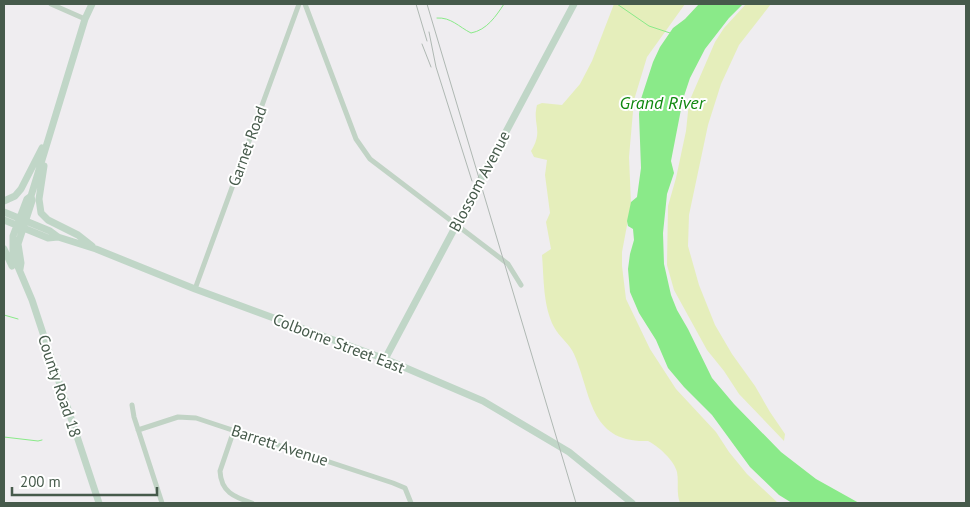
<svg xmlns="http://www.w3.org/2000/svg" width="970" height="507" font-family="'PT Sans',sans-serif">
<rect width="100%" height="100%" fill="#efedf0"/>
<path fill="#e5eebb" d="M 614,4 L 685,4 L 647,57 L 634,100 L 629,157 L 631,204 L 622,252 L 622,266 L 626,299 L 650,349 L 676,389 L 716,432 L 729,452 L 747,474 L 778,503 L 680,503 C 676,493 679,482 677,472 C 674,460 658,446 648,441 C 589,443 592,395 574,354 C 570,344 559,337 554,327 C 543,306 544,279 542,255 L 551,249 L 546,222 L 550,213 L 545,175 L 547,160 L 534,157 L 531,151 C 544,130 532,125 537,105 L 542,103 L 562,105 L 580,84 L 592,61 Z
M 746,4 L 771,4 L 739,45 L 721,84 L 708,125 L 689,215 L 688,246 L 699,285 L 715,325 L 732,354 L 755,386 L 770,412 L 785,434 L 784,441 L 739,394 L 724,371 L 707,350 L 674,290 L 667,265 L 668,206 L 676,178 L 686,131 L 689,102 L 715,42 L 724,28 Z"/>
<path fill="#8aea89" d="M 699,4 L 743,4 L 729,18 L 705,49 L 690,78 L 683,99 L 671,161 L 674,173 L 667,194 L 663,233 L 664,264 L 671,295 L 677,310 L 688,329 L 712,378 L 734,404 L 781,452 L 816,479 L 859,503 L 792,503 L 779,495 L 750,467 L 712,415 L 684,387 L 668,368 L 656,340 L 639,313 L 630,292 L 628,269 L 630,254 L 634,240 L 633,229 L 628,226 L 627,221 L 631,202 L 637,197 L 641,168 L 639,114 L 641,99 L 653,62 L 660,47 L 673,28 L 685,19 Z"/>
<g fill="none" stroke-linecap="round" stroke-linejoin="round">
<path stroke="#8aea89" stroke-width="1" d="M 617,4 L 649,26 L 670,33
M 437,18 C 451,17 459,27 471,33 C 487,30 496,16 504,4
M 4,315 L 18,319
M 4,437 L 38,441 L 42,440"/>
<path stroke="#c1d3c5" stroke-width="5" d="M 51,4 L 85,19
M 305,4 L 356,139 L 370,159 L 508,264 L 521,285
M 195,289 L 299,4
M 132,405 L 134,417 L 162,503
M 138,430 L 178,417 L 196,418 L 393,483 L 405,488 L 411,503
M 234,430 L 220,471 C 221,492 234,497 252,503"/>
<path stroke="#c0d6c7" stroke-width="7" d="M 44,166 L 39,199 L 41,213 L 48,220 L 78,235 L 92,246
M 31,196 L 27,199 L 13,236 L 13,255 L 32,300 L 99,503
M 4,201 L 15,196 L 21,189 L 42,148
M 4,212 L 50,231 L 58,237 L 96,249 L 195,289 L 385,359 L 483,401 L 569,452 L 632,503
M 4,220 L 48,238 L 58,237
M 4,249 L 12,266
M 20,269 L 21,263 L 18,244 L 32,201 L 31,196 L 85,19 L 92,4
M 385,359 L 574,4"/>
<path stroke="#afb8b3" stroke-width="1" d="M 416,4 L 427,41
M 427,4 L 576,503
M 429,32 L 436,67 L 472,181
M 422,44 L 431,67"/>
</g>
<g text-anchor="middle" stroke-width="4" stroke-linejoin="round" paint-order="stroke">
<g font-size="16" fill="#465a4b" stroke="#fff">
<text transform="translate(247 146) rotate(-70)" y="6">Garnet Road</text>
<text transform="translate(479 181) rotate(-62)" y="6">Blossom Avenue</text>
<text transform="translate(339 343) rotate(21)" y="6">Colborne Street East</text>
<text transform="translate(60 386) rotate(72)" y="6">County Road 18</text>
<text transform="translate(280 445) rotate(18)" y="6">Barrett Avenue</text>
</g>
<g font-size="18" font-style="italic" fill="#0f880f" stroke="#fff">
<text x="662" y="109">Grand River</text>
</g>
</g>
<rect width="970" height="507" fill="none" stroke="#465a4b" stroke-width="10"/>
<path d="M12 487v8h145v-8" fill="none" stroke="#465a4b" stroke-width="2.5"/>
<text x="20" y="487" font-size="15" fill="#465a4b" stroke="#ffffff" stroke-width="4" paint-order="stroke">200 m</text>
</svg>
